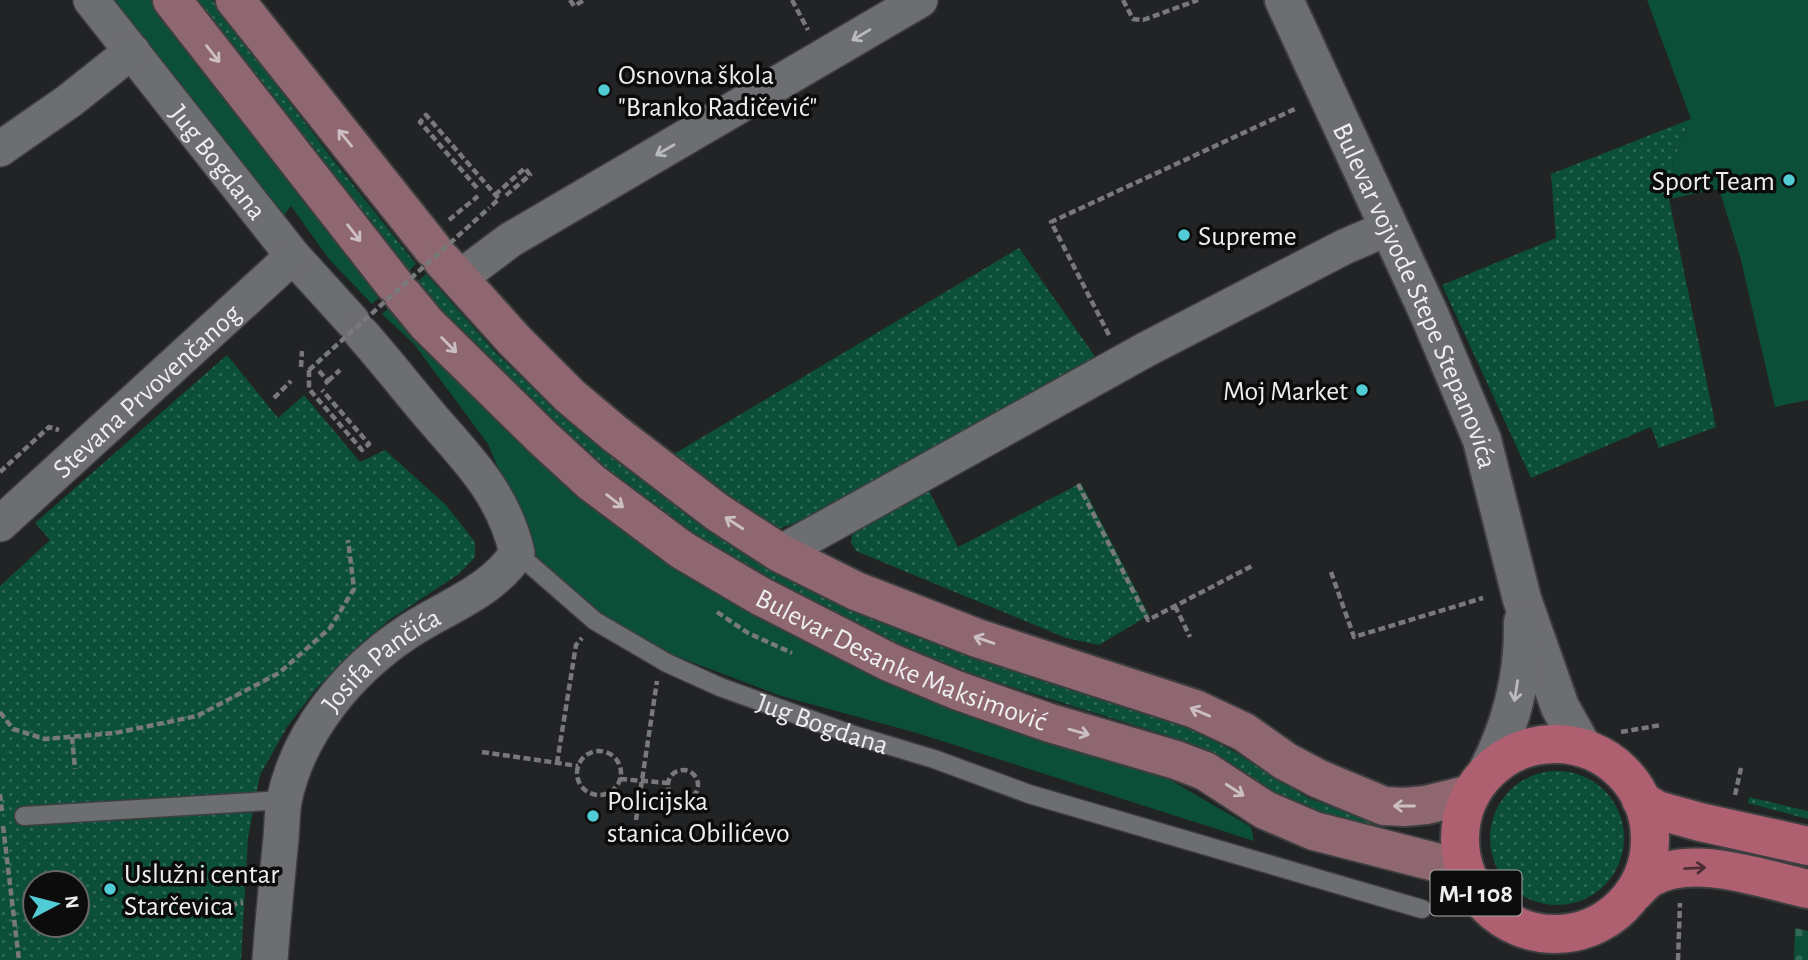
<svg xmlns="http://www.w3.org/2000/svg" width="1808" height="960" font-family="'Alegreya Sans',sans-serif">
<defs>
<pattern id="grass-dots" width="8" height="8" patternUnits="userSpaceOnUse" patternTransform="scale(1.75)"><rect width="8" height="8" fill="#0c4f38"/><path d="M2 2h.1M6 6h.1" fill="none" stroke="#306955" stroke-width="1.8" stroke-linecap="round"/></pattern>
<pattern id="cemetery-stones" width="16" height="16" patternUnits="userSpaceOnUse" patternTransform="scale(1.75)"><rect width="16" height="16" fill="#0c4f38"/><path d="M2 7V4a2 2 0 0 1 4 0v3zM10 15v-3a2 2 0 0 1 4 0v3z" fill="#306955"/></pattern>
</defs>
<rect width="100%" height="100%" fill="#222325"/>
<path fill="url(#grass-dots)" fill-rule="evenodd" d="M 191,0 L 212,0 L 331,157 L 416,264 L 406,273 Z
M 1691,119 L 1673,162 L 1669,199 L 1716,427 L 1659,448 L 1651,427 L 1531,478 L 1442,285 L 1556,238 L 1551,174 Z
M 1019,248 L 1101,365 L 795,523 L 778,529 L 669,457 Z
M 426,274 L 498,355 L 576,427 L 644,480 L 912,633 L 975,658 L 1178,723 L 1233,751 L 1308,798 L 1373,823 L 1370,833 L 1312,815 L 1209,755 L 1169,736 L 980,677 L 891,642 L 853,624 L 721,553 L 653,508 L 570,444 L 415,284 Z
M 227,355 L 278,418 L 304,395 L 360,462 L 385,450 L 446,505 L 475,542 L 475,557 L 459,574 L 389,620 L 359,646 L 316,689 L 287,727 L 260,775 L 248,837 L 241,960 L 0,960 L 0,586 L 50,540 L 35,523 ZM 35,883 L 77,883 L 77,925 L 35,925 Z
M 1081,483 L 1149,615 L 1099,645 L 1066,638 L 856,551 L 851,542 L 854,527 L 928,489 L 958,547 Z
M1490 838a67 67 0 1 1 134 0a67 67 0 1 1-134 0Z
M 1749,797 L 1808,811 L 1808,819 L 1748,803 Z"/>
<path fill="url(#cemetery-stones)" d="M 1795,928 L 1808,931 L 1808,960 L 1794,960 Z"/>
<path fill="#0c4f38" d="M 108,0 L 158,0 L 382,295 L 372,304 L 329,259 L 291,206 L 281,219 Z
M 1647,0 L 1808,0 L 1808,400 L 1775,407 L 1740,256 L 1719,189 L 1669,199 L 1673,162 L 1691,119 Z
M 391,306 L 584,499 L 1174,782 L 1251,827 L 1254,841 L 917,733 L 781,696 L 673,655 L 593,610 L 536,557 L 488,444 L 414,344 L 382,314 Z"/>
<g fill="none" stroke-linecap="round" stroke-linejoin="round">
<g stroke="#3d3e40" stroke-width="21">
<g id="service">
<path id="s1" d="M 517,553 L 595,621 L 667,663 L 720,687 L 851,734 L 934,759 L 1029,794 L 1422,909"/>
<path d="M 24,816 L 284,800"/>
</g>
</g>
<g stroke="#3d3e40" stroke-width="38">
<g id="minor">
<path id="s2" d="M 91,0 L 293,256 L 352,321"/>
<path d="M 0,149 L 69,101 L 132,51"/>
<path d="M 458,279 L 510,240 L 920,0"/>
<path id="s3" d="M 0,524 L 293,256"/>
<path d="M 780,553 L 1145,350 L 1344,247 L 1388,228"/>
<path id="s4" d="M 270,960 C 273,919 277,879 281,838 C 282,826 282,813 284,801 C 298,732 349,671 406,633 C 443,608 493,592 517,553 C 504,496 471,462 433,419 C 409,391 386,361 361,333"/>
</g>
</g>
<g stroke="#3d3e40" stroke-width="42">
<g id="tertiary">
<path id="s5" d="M 1284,0 L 1430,316 L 1482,440 L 1522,599 L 1560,707 L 1583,748"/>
<path d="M 1487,772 C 1511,726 1524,675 1523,622"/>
</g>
</g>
<g stroke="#3d3e40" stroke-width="42">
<g id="secondary">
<path d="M 172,0 L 394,284"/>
<path d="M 235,0 L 433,249"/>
<path d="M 442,260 L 515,341 L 570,396 L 614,433 L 717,512 L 780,553 L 856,591 L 977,638 L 1195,709 L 1244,732 L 1285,761 L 1319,779 L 1384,806 L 1404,807 L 1426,805 L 1471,794"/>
<path id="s6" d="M 403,295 L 427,324 L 542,437 L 591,482 L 682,550 L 762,597 L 889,662 L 956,690 L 1050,723 L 1176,760 L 1205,771 L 1265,810 L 1314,831 L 1435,862 L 1452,868 L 1475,892"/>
</g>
</g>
<g stroke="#3d3e40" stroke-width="42">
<path id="primary" d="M1460 839a95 95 0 1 1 190 0a95 95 0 1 1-190 0Z
M 1641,800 L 1657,810 L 1700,822 L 1808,846
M 1634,893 C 1639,888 1644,882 1650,878 C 1694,853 1762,879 1808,889"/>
</g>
<path stroke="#78797b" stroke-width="4.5" stroke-dasharray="7 3.5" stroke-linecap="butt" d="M 570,0 L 574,6 L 584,0
M 792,0 L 808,30
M 1123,0 L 1133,19 L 1143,20 L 1198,0
M 477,188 L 420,122 L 426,115 L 499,199 L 489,208
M 495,195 L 525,168 L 530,175 L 504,197
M 449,220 L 478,196
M 1109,335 L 1051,222 L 1297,108
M 301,367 L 302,351
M 309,370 L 309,389 L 362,450 L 369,444 L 322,390
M 319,371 L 328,381 L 324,385
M 328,381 L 340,370
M 274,398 L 291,381
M 0,472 L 49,427 L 59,430
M 1078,484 L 1148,620 L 1252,566
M 1331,572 L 1354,637 L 1483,598
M 1175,606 L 1190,637
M 717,612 L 748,633 L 792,653
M 0,712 L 13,729 L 45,739 L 115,733 L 197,716 L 279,673 L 330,628 L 354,589 L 348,540
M 1621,732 L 1661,725
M 72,737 L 75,769
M577 773a22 22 0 1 1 44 0a22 22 0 1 1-44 0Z
M 482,752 L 578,766
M 557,763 L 576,645 L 582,638
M668 785a15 15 0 1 1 30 0a15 15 0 1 1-30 0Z
M 620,779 L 668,783
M 0,794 L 2,811
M 1735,795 L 1741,768
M 636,820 L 657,681
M 3,826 L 19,960
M 147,916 L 243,903
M 1678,960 L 1680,903"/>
<use href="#service" stroke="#6d6e71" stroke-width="18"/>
<use href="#minor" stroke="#6d6e71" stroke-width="35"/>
<use href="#tertiary" stroke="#6d6e71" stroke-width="38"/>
<use href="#secondary" stroke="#8e6770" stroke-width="38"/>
<use href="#primary" stroke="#af6070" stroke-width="38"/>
<path stroke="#78797b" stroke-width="4.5" stroke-dasharray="7 3.5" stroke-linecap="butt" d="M 309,370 L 489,208"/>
</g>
<defs><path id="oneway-shaft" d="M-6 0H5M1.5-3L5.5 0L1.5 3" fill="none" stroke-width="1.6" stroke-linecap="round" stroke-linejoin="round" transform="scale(1.75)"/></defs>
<g stroke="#babbbd">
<use href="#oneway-shaft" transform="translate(861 35) rotate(149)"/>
<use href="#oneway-shaft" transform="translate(665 150) rotate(150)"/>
<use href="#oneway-shaft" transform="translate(1516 691) rotate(99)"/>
</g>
<g stroke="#ccbfc3">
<use href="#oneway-shaft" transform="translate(213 54) rotate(52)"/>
<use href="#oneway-shaft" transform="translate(345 138) rotate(-129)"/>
<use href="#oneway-shaft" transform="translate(354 233) rotate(52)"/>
<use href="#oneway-shaft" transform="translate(449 345) rotate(45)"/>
<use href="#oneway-shaft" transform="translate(615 501) rotate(38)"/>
<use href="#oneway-shaft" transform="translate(734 523) rotate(-147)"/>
<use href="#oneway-shaft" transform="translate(984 640) rotate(-161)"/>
<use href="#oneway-shaft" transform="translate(1200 712) rotate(-157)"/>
<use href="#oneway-shaft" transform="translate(1079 732) rotate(16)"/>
<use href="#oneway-shaft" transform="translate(1235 790) rotate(33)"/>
<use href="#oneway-shaft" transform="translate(1404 806) rotate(180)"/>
</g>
<use stroke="#4d2e35" href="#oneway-shaft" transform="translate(1695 868) rotate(-3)"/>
<g fill="#51ccd4" stroke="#0c0c0d" stroke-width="2.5">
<circle cx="604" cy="90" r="7"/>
<circle cx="1789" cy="180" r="7"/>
<circle cx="1184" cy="235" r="7"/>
<circle cx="1362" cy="390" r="7"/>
<circle cx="593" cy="816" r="7"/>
<circle cx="110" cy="889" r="7"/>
</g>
<g text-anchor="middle" stroke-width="7" stroke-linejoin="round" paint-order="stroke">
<rect fill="#0c0c0d" stroke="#aaaaac" stroke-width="2" x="1430.5" y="870.5" width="91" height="45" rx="5"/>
<g font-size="26" font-weight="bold" fill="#eeeef0">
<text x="1476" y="902">M-I 108</text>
</g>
<g font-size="28" fill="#eeeef0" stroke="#0c0c0d" text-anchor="start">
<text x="618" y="84">Osnovna škola<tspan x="618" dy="32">"Branko Radičević"</tspan></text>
<text x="1775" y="190" text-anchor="end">Sport Team</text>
<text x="1198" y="245">Supreme</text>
<text x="1348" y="400" text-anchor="end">Moj Market</text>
<text x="607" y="810">Policijska<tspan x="607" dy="32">stanica Obilićevo</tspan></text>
<text x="124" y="883">Uslužni centar<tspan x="124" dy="32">Starčevica</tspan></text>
</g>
<g font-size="28" fill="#eeeef0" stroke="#0c0c0d">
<text dy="10" stroke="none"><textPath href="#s2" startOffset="206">Jug Bogdana</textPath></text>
<text dy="10" stroke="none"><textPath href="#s5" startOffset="324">Bulevar vojvode Stepe Stepanovića</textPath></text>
<text dy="10" stroke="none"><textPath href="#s3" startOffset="198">Stevana Prvovenčanog</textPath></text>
<text dy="10" stroke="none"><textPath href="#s6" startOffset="625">Bulevar Desanke Maksimović</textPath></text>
<text dy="10" stroke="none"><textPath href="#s4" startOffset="336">Josifa Pančića</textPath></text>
<text dy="10" stroke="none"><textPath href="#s1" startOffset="354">Jug Bogdana</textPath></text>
</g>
</g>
<g transform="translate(56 904) rotate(83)"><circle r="33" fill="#0c0c0d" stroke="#666668" stroke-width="2"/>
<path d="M0-5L12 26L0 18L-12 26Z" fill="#51ccd4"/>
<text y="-10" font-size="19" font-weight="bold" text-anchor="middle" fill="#eeeef0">N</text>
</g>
</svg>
